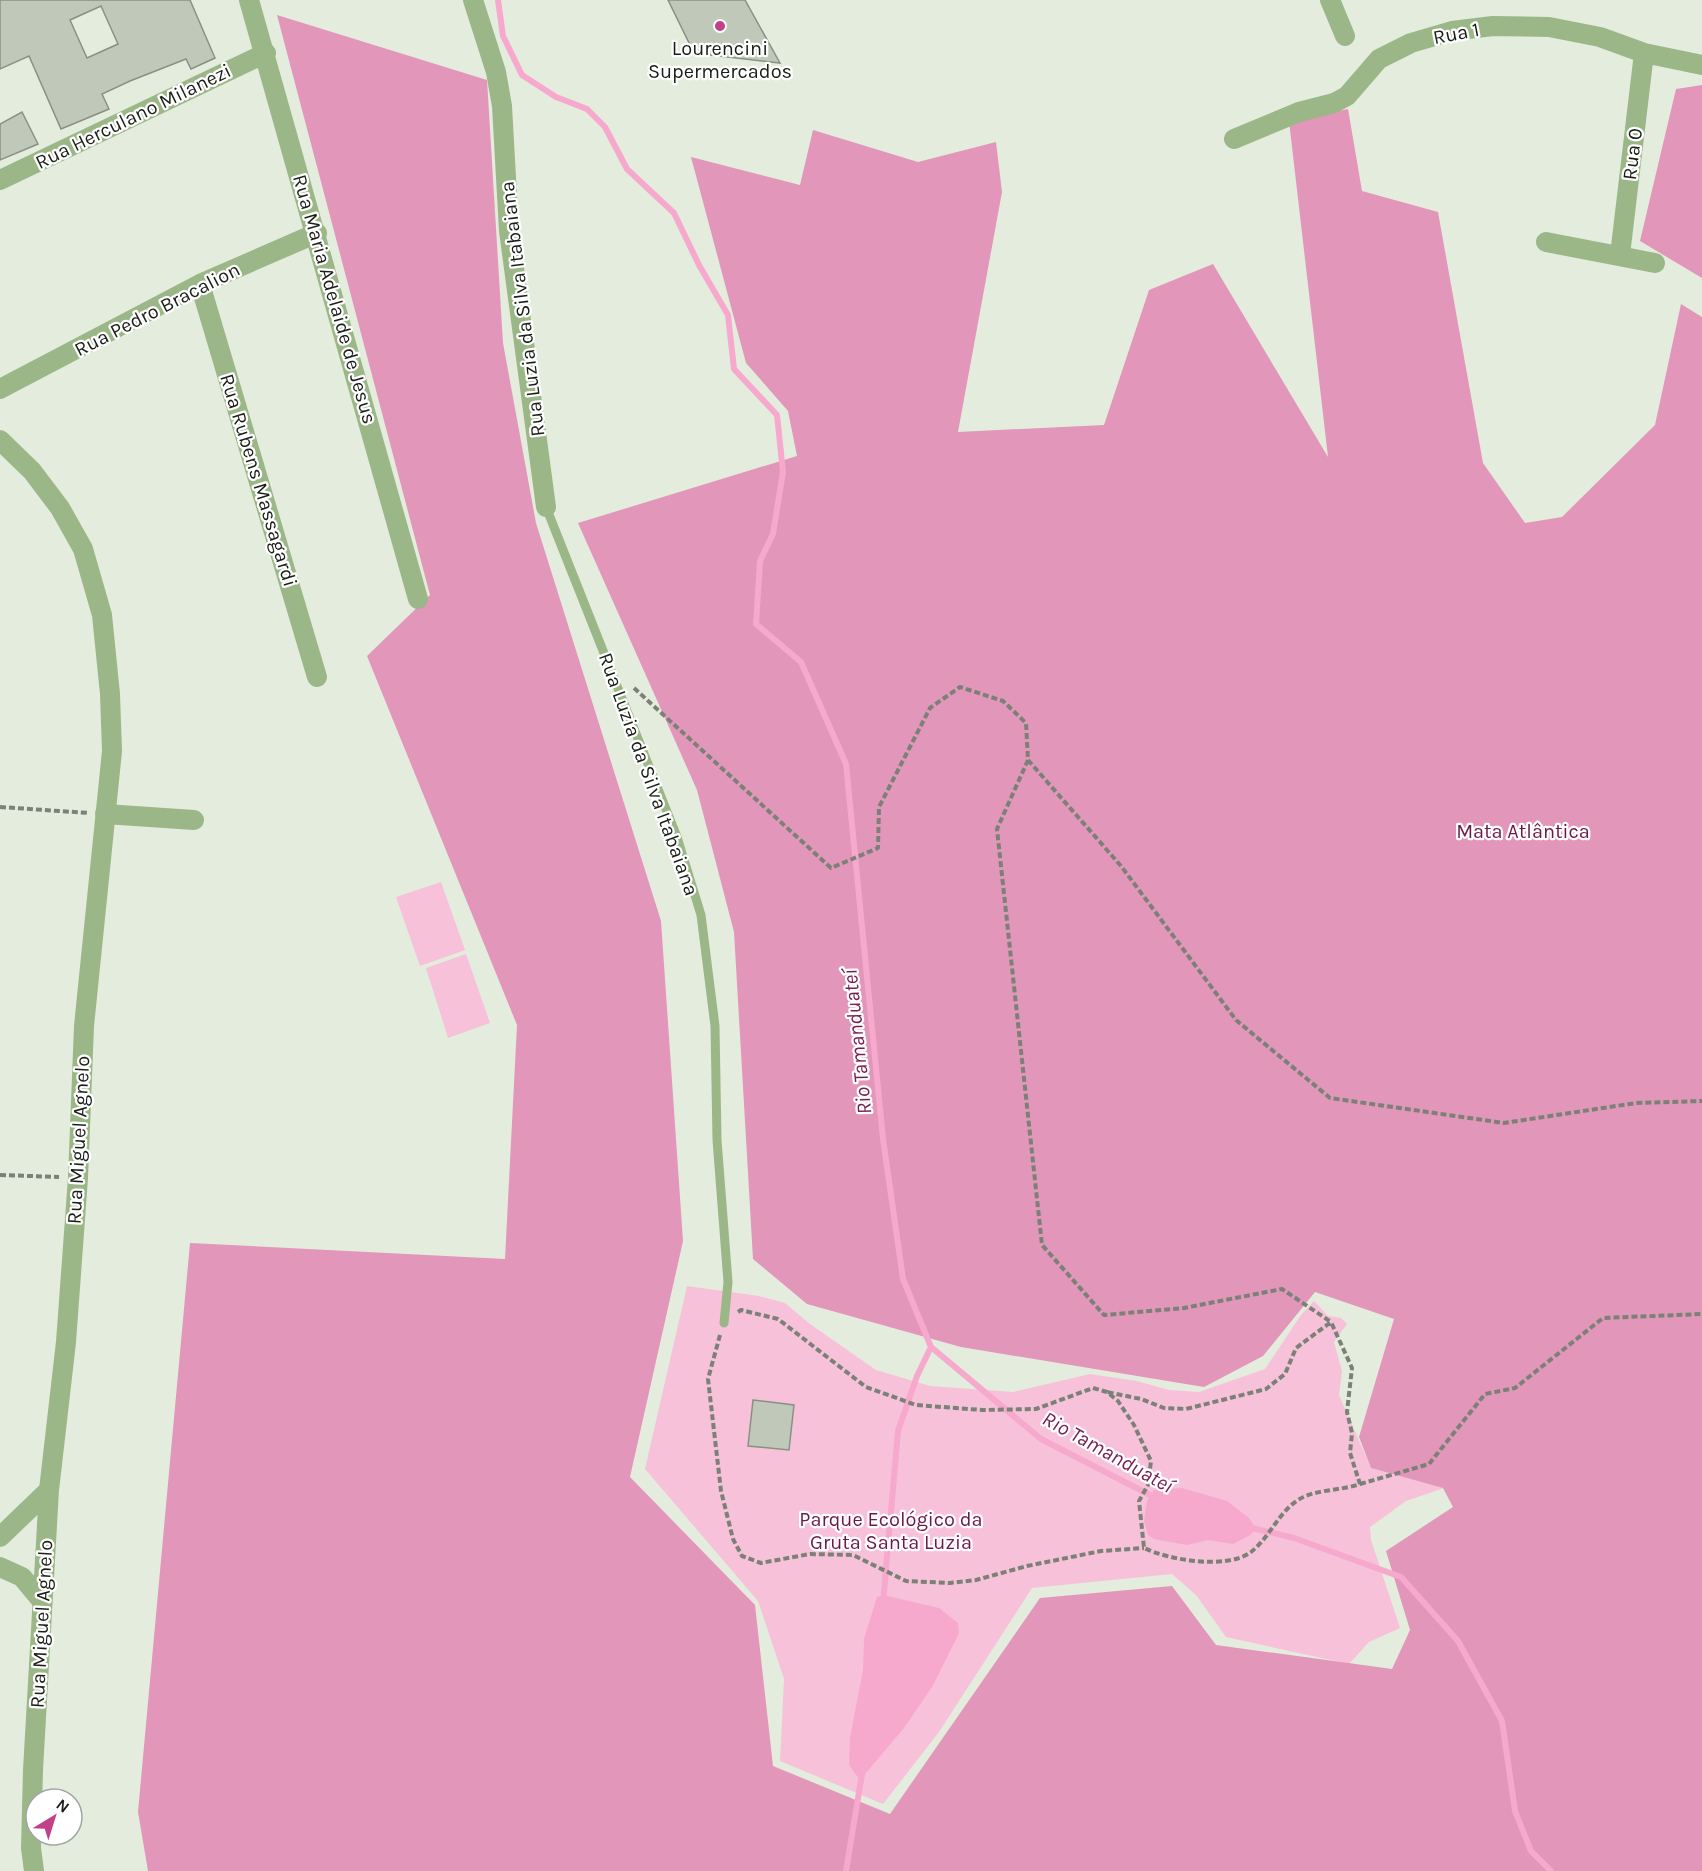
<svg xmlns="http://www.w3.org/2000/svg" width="1702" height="1871" font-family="Karla,sans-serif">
<rect width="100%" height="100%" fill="#e4ecde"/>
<path fill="#f7c1d9" d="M 441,882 L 465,950 L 420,966 L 396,897 Z
M 466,954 L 490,1023 L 448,1038 L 426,968 Z
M 687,1286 L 759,1296 L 785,1303 L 810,1324 L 876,1370 L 930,1386 L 1013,1392 L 1090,1374 L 1137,1381 L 1169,1390 L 1199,1392 L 1265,1369 L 1301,1315 L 1314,1301 L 1328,1316 L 1341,1318 L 1347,1324 L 1334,1342 L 1342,1371 L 1339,1395 L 1371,1468 L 1444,1488 L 1406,1501 L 1370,1527 L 1371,1540 L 1400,1628 L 1369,1642 L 1349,1664 L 1226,1637 L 1196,1595 L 1172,1574 L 1032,1588 L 939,1732 L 883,1804 L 780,1761 L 784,1679 L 758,1601 L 645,1469 Z"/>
<path fill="#e296ba" d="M 277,15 L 487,80 L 503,343 L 536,523 L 661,921 L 683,1241 L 630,1477 L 755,1605 L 773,1766 L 890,1814 L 1040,1598 L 1172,1586 L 1216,1645 L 1392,1669 L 1410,1630 L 1386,1551 L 1453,1507 L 1443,1488 L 1371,1468 L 1359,1437 L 1394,1319 L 1315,1292 L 1263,1356 L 1204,1387 L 961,1347 L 807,1304 L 753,1259 L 734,932 L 697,790 L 578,523 L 797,456 L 788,411 L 746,363 L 691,157 L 800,185 L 813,130 L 918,162 L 996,142 L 1002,192 L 958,432 L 1104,425 L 1149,290 L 1213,264 L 1328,457 L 1289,121 L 1348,109 L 1362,191 L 1438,212 L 1483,463 L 1525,523 L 1562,517 L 1655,425 L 1681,304 L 1702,317 L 1702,1871 L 148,1871 L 138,1812 L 190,1243 L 505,1259 L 517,1025 L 367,656 L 430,595 Z
M 1702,85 L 1702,278 L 1640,241 L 1676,89 Z"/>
<path fill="#f6a9cd" d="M 1182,1488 L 1227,1501 L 1249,1518 L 1256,1529 L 1250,1535 L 1233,1544 L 1208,1540 L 1187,1545 L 1154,1539 L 1148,1535 L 1144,1521 L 1147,1501 L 1154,1490 Z
M 883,1595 L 939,1608 L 958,1623 L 959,1633 L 932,1687 L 904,1728 L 860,1780 L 849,1765 L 850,1738 L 863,1670 L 864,1639 L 877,1597 Z"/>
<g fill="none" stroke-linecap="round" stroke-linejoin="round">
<path stroke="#f6a9cd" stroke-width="6" d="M 498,0 L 503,36 L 522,75 L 556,97 L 587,109 L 605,127 L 627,169 L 674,213 L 699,265 L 728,315 L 734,369 L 777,415 L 783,472 L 773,534 L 760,561 L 756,624 L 801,662 L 846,764 L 883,1139 L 903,1279 L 931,1347 L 1041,1439 L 1156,1498
M 1248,1527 L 1294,1538 L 1401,1577 L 1458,1641 L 1502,1721 L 1515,1811 L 1531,1851 L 1551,1871
M 883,1603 L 898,1431 L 917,1376 L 931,1347
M 846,1871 L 862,1774"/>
</g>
<path fill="#c0c8ba" stroke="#899184" stroke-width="1.5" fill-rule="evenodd" d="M 0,0 L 190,0 L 215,58 L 191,69 L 186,59 L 130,81 L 102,94 L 109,109 L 61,129 L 29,56 L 0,69 ZM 101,6 L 118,44 L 87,58 L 70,20 Z
M 668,0 L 745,0 L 780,63 L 694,53 Z
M 22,112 L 38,144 L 0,160 L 0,124 Z
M 753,1400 L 794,1405 L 789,1450 L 748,1446 Z"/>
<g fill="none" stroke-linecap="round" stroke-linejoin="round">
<path stroke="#7c8178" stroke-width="4" stroke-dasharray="6 3" stroke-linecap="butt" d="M 634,688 L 831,868 L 878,848 L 879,807 L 930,708 L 960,687 L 1003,701 L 1026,723 L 1028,760 L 997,829 L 1042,1245 L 1104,1315 L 1184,1308 L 1282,1289 L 1331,1322
M 1028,760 L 1121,866 L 1236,1020 L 1330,1098 L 1504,1123 L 1636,1103 L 1702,1101
M 0,807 L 89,813
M 0,1175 L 59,1177
M 738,1312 L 741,1310 L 778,1319 L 866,1387 L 916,1405 L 982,1410 L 1036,1409 L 1093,1388 L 1107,1392 L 1118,1401 L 1134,1425 L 1151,1461 L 1148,1485 L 1139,1501 L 1144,1548 C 1169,1560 1227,1570 1251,1552 C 1270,1537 1278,1513 1298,1500 C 1314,1489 1341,1491 1360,1484 L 1350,1453 L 1352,1433 L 1347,1412 L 1352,1368 L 1331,1322 L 1296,1348 L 1285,1374 L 1266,1389 L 1186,1409 L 1164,1408 L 1141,1399 L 1107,1392
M 720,1335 L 708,1379 L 721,1491 L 733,1539 L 742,1556 L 761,1563 L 810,1554 L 853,1555 L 906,1581 L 950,1583 L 976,1580 L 1027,1566 L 1101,1551 L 1144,1548
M 1360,1484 L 1429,1464 L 1485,1394 L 1515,1388 L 1603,1318 L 1702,1314"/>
<path stroke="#9cb787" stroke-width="9" d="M 546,507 L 677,837 L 701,915 L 715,1026 L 717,1140 L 728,1282 L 724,1323"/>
<path stroke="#9cb787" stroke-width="20" d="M 249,0 L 418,599
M 473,0 L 496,72 L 502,106 L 509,231 L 546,507
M 1330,0 L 1345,36
M 1234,139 L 1299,112 L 1334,103 L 1347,96 L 1379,59 L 1411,43 L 1452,31 L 1493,26 L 1549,27 L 1600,37 L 1644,53 L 1702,65
M 0,180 L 266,53
M 1546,242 L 1655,263
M 1620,255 L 1644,53
M 200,284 L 317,677
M 0,389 L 200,284 L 317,233
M 0,440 L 32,471 L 60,508 L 83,549 L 102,615 L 110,694 L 112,751 L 84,1026 L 78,1178 L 66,1342 L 49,1490 L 33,1770 L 31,1848 L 34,1871
M 105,814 L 194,820
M 0,1537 L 49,1490
M 0,1567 L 22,1577 L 42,1601"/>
</g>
<circle fill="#c24087" stroke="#fff" stroke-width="2" cx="720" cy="26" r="6"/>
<g text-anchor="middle" stroke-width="4.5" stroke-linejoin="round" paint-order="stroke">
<g font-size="20" fill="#1a1d18" stroke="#fff">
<text transform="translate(1456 33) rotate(-11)" y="7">Rua 1</text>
<text transform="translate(133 116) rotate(-26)" y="7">Rua Herculano Milanezi</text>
<text transform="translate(1632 154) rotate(-83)" y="7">Rua 0</text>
<text transform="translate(335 299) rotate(74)" y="7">Rua Maria Adelaide de Jesus</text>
<text transform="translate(157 309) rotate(-27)" y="7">Rua Pedro Bracalion</text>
<text transform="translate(522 309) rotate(-97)" y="7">Rua Luzia da Silva Itabaiana</text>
<text transform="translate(259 480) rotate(73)" y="7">Rua Rubens Massagardi</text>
<text transform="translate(649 774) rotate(70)" y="7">Rua Luzia da Silva Itabaiana</text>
<text transform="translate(78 1140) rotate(-87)" y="7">Rua Miguel Agnelo</text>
<text transform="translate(41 1624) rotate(-87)" y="7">Rua Miguel Agnelo</text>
</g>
<g font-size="20" fill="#1a1d18" stroke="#fff">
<text x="720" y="55">Lourencini<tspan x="720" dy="23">Supermercados</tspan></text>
</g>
<g font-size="20" fill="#6e1749" stroke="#fff">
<text x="1523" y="838">Mata Atlântica</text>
<text x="891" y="1526">Parque Ecológico da<tspan x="891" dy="23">Gruta Santa Luzia</tspan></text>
</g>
<g font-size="21" font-style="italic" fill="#772051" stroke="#fff">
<text transform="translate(857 1042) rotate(-96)" y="7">Rio Tamanduateí</text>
<text transform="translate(1108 1452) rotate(29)" y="7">Rio Tamanduateí</text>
</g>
</g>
<g transform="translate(54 1817) rotate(38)"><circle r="28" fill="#ffffff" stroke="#a3a5a3" stroke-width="1.5"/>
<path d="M0-4.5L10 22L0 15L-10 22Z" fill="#c24087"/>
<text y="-9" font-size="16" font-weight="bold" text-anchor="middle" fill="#1a1d18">N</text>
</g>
</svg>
